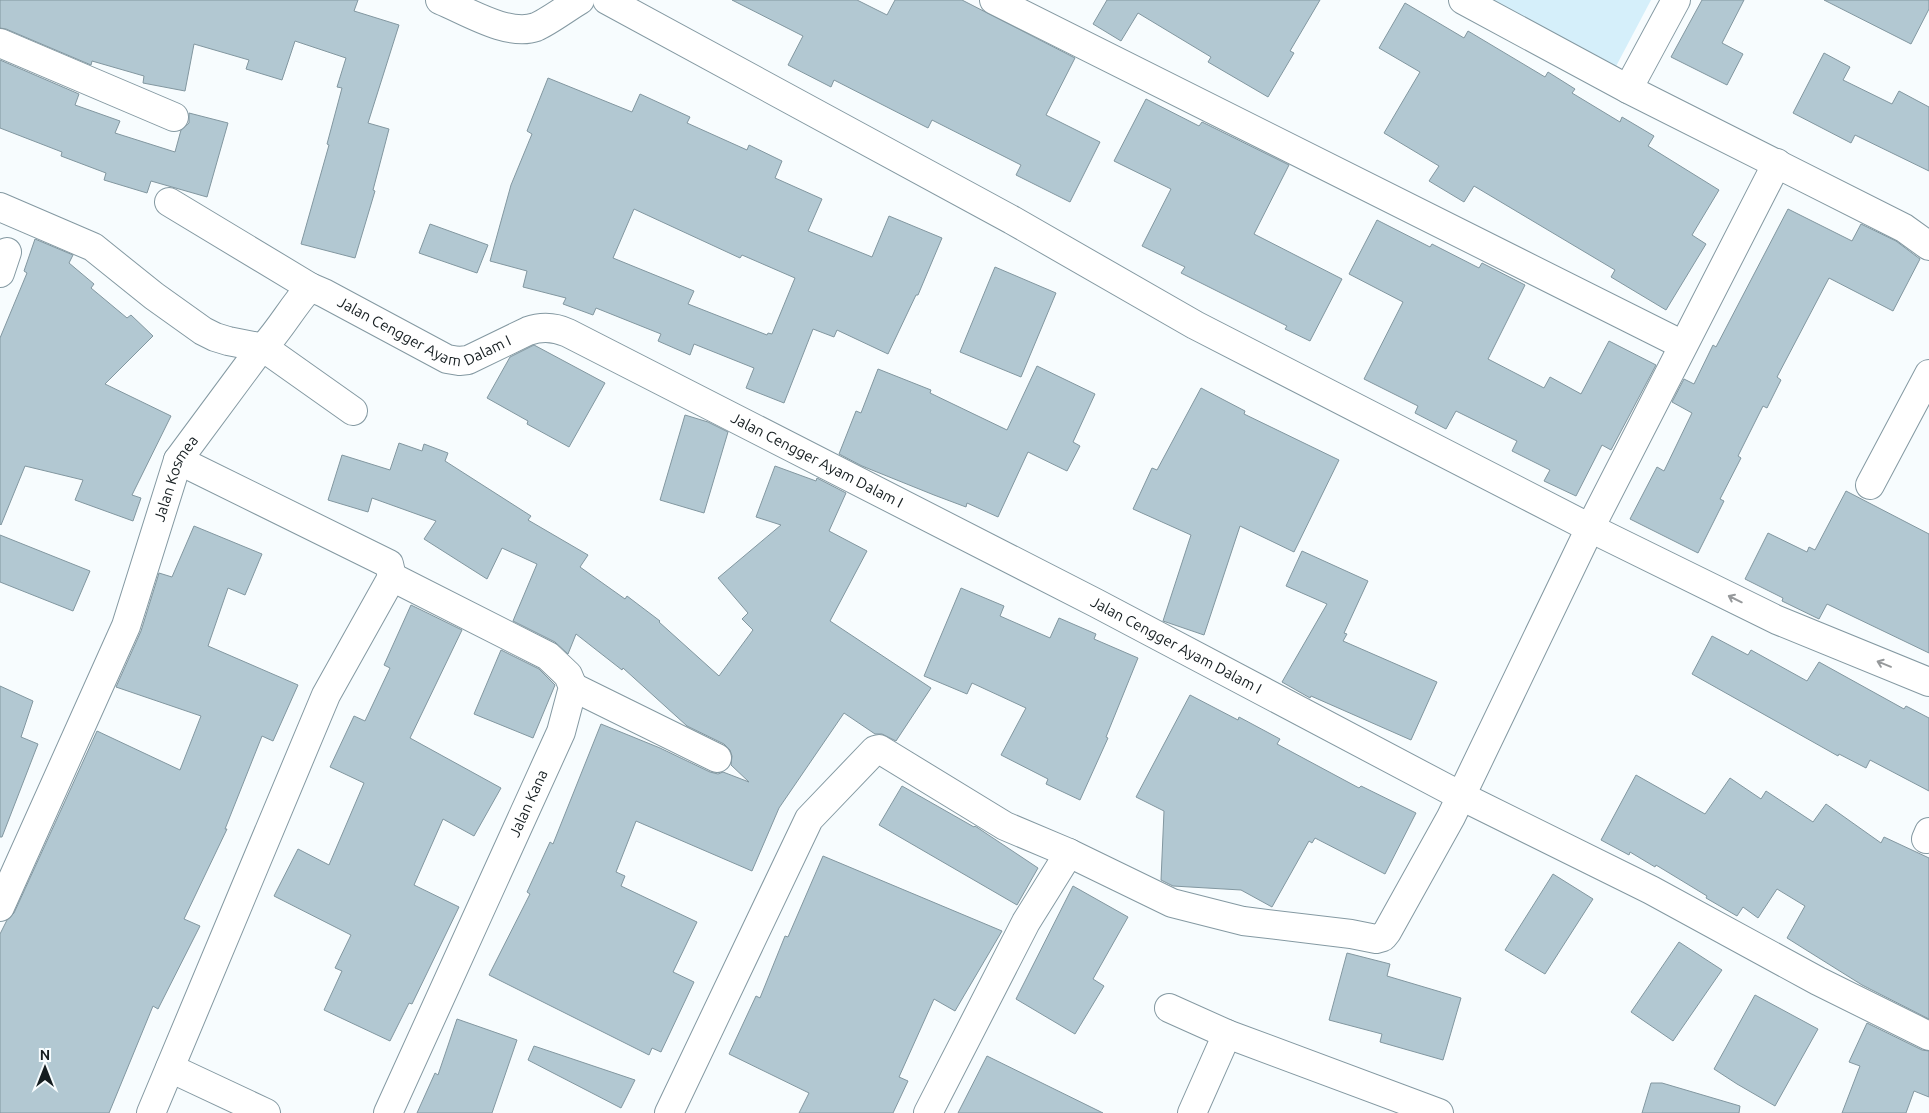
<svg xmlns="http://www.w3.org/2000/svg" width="1929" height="1113" font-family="Ubuntu,sans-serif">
<rect width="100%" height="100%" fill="#f7fcfe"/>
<path fill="#d5effa" d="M 1485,0 L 1651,0 L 1613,72 Z"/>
<path fill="#b2c8d2" stroke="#8297a0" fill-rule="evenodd" d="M 0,0 L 358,0 L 354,11 L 399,25 L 368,123 L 389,129 L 373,190 L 375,191 L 355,258 L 301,244 L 329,145 L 327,144 L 342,88 L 337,87 L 346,58 L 295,41 L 282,80 L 246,69 L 249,60 L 194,44 L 185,91 L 143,83 L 144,76 L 92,61 L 91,65 L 6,29 L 0,28 Z
M 732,0 L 857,0 L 887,15 L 895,0 L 962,0 L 1075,58 L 1046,115 L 1100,142 L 1070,202 L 1016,175 L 1021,165 L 932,120 L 928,128 L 834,80 L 831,87 L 788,65 L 803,36 Z
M 1107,0 L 1320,0 L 1290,51 L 1294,53 L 1268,97 L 1208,62 L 1211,57 L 1138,13 L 1121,41 L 1093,24 Z
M 1702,0 L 1744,0 L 1722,43 L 1743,54 L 1727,85 L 1671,57 Z
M 1824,0 L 1929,0 L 1929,9 L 1911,44 Z
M 1405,3 L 1464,38 L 1468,31 L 1545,77 L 1548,72 L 1575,89 L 1572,93 L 1620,122 L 1622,117 L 1654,136 L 1648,146 L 1719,190 L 1692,235 L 1706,244 L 1666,310 L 1611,277 L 1615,270 L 1474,186 L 1464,202 L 1429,181 L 1439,166 L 1384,133 L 1420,72 L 1379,48 Z
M 1824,53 L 1850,67 L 1843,80 L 1892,104 L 1899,91 L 1929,107 L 1929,171 L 1855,135 L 1851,143 L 1793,113 Z
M 0,60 L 79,94 L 75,105 L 120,121 L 115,133 L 175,152 L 181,130 L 189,123 L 189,113 L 228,123 L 207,197 L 151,181 L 147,193 L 104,180 L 106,173 L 61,156 L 62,152 L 0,128 Z
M 548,78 L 632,112 L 640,94 L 690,117 L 687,123 L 747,150 L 749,145 L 782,161 L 775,178 L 822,199 L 808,231 L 872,257 L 889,216 L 942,238 L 918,295 L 916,295 L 888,354 L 837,330 L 834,337 L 813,329 L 784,403 L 746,388 L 754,368 L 694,344 L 690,355 L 658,341 L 661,334 L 596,308 L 593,315 L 563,304 L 566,298 L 523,287 L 527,271 L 490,261 L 511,185 L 532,134 L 527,131 ZM 634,209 L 740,258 L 742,255 L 795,278 L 772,334 L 768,333 L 767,335 L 688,304 L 694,291 L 613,258 Z
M 1146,99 L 1199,126 L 1202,122 L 1289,165 L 1254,234 L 1342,279 L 1310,341 L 1285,329 L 1287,326 L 1181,273 L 1185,267 L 1142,246 L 1171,189 L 1114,161 Z
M 1788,209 L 1852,241 L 1861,224 L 1896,241 L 1920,259 L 1893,311 L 1829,278 L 1777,377 L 1781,380 L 1767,408 L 1763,406 L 1738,456 L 1741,458 L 1720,499 L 1724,501 L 1698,553 L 1630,519 L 1657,467 L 1664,471 L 1692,413 L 1672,402 L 1684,379 L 1694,384 L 1713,345 L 1716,347 Z
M 1377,220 L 1430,247 L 1432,244 L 1479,268 L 1482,263 L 1525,285 L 1488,359 L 1544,388 L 1550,377 L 1581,394 L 1609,341 L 1656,365 L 1611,450 L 1602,445 L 1576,496 L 1544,481 L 1550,470 L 1512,451 L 1517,441 L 1456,411 L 1446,429 L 1415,413 L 1418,406 L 1364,379 L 1403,302 L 1349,274 Z
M 430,224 L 488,245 L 477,273 L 419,253 Z
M 35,239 L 73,255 L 69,263 L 94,284 L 91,288 L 127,318 L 131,315 L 153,336 L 105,384 L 171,416 L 132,495 L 141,498 L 133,521 L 75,500 L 83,480 L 25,466 L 1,525 L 0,524 L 0,338 L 27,273 L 24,271 Z
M 995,267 L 1056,293 L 1021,377 L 960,352 Z
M 534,345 L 605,383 L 569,447 L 527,424 L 528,421 L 487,398 L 510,357 Z
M 1037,366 L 1095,394 L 1073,442 L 1080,446 L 1067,471 L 1028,452 L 998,517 L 967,503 L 966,507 L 934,495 L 862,466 L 839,454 L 856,411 L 861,413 L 878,369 L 931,390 L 930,393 L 1007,430 Z
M 1201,388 L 1245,411 L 1244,414 L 1339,460 L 1294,552 L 1240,526 L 1204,635 L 1163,621 L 1191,535 L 1133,509 L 1152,468 L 1157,470 Z
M 685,415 L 708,422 L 728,432 L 704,513 L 660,500 Z
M 399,443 L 422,451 L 424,444 L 448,453 L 445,461 L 531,516 L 528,520 L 588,555 L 580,567 L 625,599 L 627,596 L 660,621 L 659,622 L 719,676 L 753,630 L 742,619 L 748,613 L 718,578 L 781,525 L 756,517 L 775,466 L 816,481 L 817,478 L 846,493 L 829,531 L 867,551 L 830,621 L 931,688 L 896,741 L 882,734 L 875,734 L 844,713 L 779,808 L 752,871 L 636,821 L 616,872 L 625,876 L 621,886 L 697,922 L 673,972 L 694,982 L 661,1052 L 652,1048 L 649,1055 L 489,975 L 530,894 L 527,892 L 550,842 L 553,844 L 601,724 L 660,748 L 710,772 L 718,774 L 723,772 L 749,782 L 731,765 L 732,756 L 730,750 L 724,744 L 687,726 L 623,668 L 622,670 L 576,634 L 568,654 L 555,642 L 513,621 L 537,564 L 502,548 L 487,579 L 424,539 L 436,521 L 372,498 L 368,512 L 328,500 L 342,455 L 390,470 Z
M 1846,491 L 1929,534 L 1929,653 L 1827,604 L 1819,619 L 1782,601 L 1783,598 L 1745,579 L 1768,533 L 1807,552 L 1809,547 L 1815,550 Z
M 194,526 L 262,554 L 245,595 L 228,588 L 208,646 L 298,685 L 273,741 L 262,736 L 225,829 L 227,829 L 184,919 L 200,926 L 158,1009 L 153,1006 L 109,1113 L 0,1113 L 0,934 L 7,920 L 14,913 L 97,731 L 180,770 L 201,716 L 116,687 L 141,631 L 159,573 L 172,577 Z
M 0,535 L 90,571 L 73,611 L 0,582 Z
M 1302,551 L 1368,581 L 1344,633 L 1347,634 L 1343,641 L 1437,682 L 1411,740 L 1311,696 L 1310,698 L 1282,682 L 1327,604 L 1286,586 Z
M 961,588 L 1004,606 L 1000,616 L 1050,638 L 1059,618 L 1096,634 L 1094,639 L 1138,658 L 1106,737 L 1108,738 L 1080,800 L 1046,784 L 1048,779 L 1001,755 L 1026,708 L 972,683 L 967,694 L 924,676 Z
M 411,605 L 462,630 L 410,738 L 501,788 L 474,836 L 443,819 L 414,885 L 459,907 L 412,1004 L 409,1003 L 390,1041 L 324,1010 L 342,971 L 335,968 L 351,935 L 274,896 L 298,849 L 329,865 L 364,783 L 330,767 L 354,716 L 365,721 L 390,668 L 384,665 Z
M 1712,636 L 1748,655 L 1751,650 L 1807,681 L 1819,662 L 1904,709 L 1906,706 L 1929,718 L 1929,791 L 1870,760 L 1866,768 L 1839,754 L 1838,756 L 1692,674 Z
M 501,650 L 539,669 L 555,685 L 533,738 L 474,714 Z
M 0,686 L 33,701 L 21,737 L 38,744 L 2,837 L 0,837 Z
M 1190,695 L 1238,720 L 1239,717 L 1280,739 L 1277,744 L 1359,788 L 1361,786 L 1416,813 L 1385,874 L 1315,838 L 1312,843 L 1309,841 L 1272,907 L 1241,890 L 1173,886 L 1161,880 L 1164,811 L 1136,797 Z
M 1636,775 L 1705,814 L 1730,778 L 1761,799 L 1766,791 L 1813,822 L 1826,804 L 1881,843 L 1884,837 L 1929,858 L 1929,1019 L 1862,985 L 1787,938 L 1805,906 L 1777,889 L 1758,918 L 1743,907 L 1737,916 L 1706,898 L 1707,896 L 1656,865 L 1655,867 L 1630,852 L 1629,855 L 1601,840 Z
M 902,786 L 974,827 L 975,826 L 1038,868 L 1017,905 L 879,825 Z
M 823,856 L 1002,931 L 955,1011 L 934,999 L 899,1077 L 908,1081 L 893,1113 L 799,1113 L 809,1093 L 729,1054 L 756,996 L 760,998 L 785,936 L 788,937 Z
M 1553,874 L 1593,899 L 1545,974 L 1505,950 Z
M 1073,886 L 1128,917 L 1093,979 L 1104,986 L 1075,1034 L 1016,999 Z
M 1679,942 L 1722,970 L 1673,1041 L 1631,1012 Z
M 1347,953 L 1390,964 L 1387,976 L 1461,998 L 1443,1060 L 1380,1042 L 1382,1034 L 1329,1020 Z
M 1755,995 L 1818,1029 L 1775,1106 L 1737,1084 L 1714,1069 Z
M 457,1019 L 517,1040 L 492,1113 L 417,1113 L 435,1073 L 438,1075 Z
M 1867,1023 L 1922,1050 L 1929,1051 L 1929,1097 L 1914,1091 L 1906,1113 L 1842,1113 L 1860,1066 L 1849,1062 Z
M 534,1046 L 635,1080 L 621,1108 L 528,1060 Z
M 987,1056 L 1103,1113 L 958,1113 Z
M 1651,1083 L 1662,1083 L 1740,1106 L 1739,1113 L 1642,1113 Z"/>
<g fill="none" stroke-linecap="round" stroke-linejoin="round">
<g stroke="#8499a2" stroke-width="30">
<g id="minor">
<path d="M 440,0 C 467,11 508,37 536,27 C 548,22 568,7 580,0"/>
<path d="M 607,0 L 1012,220 L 1195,325 L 1590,528 L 1777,620 L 1929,682"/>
<path d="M 994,0 L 1683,345"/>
<path d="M 1463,0 L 1628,89 L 1904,228 L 1929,246"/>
<path d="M 0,43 L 174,117"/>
<path d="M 1628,89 L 1676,0"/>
<path id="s1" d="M 169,202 L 310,287 L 324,293 L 447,359 L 459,361 L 468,360 L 528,331 C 542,326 555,327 568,333 L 1096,603 L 1461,796 L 1651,890 L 1818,981 L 1929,1036"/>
<path d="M 0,207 L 93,247 L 154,296 L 203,331 L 215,337 L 228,341 L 264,348 L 353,411"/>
<path d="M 0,273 L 7,252"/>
<path d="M 1870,485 L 1929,374"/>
<path d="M 573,687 L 717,758"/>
<path d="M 1926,839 L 1929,832"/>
<path id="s2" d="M 0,907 L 126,626 L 178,460 L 255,356 C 277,336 290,309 310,287"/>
<path d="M 1169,1008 L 1227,1034 L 1439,1113"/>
<path d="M 170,1068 L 266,1113"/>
<path d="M 151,1113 L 326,695 L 392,577 L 389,564 L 178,460"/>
<path id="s3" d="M 388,1113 L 561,732 L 573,687 L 568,675 L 548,656 L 392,577"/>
<path d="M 669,1113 L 809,819 L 875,750 L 879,749 L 1005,826 L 1069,853 L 1172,903 L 1243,921 L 1351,934 L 1376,939 L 1383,937 L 1387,932 L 1451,817 L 1590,528 L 1777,163"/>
<path d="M 928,1113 L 1026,922 L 1069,853"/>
<path d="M 1192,1113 L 1227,1034"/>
</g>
</g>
<use href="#minor" stroke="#fff" stroke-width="28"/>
</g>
<defs><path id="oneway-shaft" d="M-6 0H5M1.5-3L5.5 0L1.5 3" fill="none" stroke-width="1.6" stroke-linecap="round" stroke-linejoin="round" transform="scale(1.25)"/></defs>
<g stroke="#96999b">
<use href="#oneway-shaft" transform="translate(1735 599) rotate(-154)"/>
<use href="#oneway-shaft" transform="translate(1884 664) rotate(-158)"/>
</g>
<g text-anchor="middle" stroke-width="4" stroke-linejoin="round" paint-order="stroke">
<g font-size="15" fill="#151d20" stroke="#f7fcfe">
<text dy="5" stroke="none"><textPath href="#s1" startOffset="292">Jalan Cengger Ayam Dalam I</textPath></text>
<text dy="5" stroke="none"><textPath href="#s1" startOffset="728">Jalan Cengger Ayam Dalam I</textPath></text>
<text dy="5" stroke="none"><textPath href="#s2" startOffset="464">Jalan Kosmea</textPath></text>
<text dy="5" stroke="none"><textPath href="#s1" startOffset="1132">Jalan Cengger Ayam Dalam I</textPath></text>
<text dy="5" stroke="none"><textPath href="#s3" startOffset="340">Jalan Kana</textPath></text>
</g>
</g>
<g transform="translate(45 1068)" stroke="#f7fcfe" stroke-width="4" paint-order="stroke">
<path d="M0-4L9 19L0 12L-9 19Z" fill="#151d20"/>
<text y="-8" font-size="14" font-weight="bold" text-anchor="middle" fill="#151d20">N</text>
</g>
</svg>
